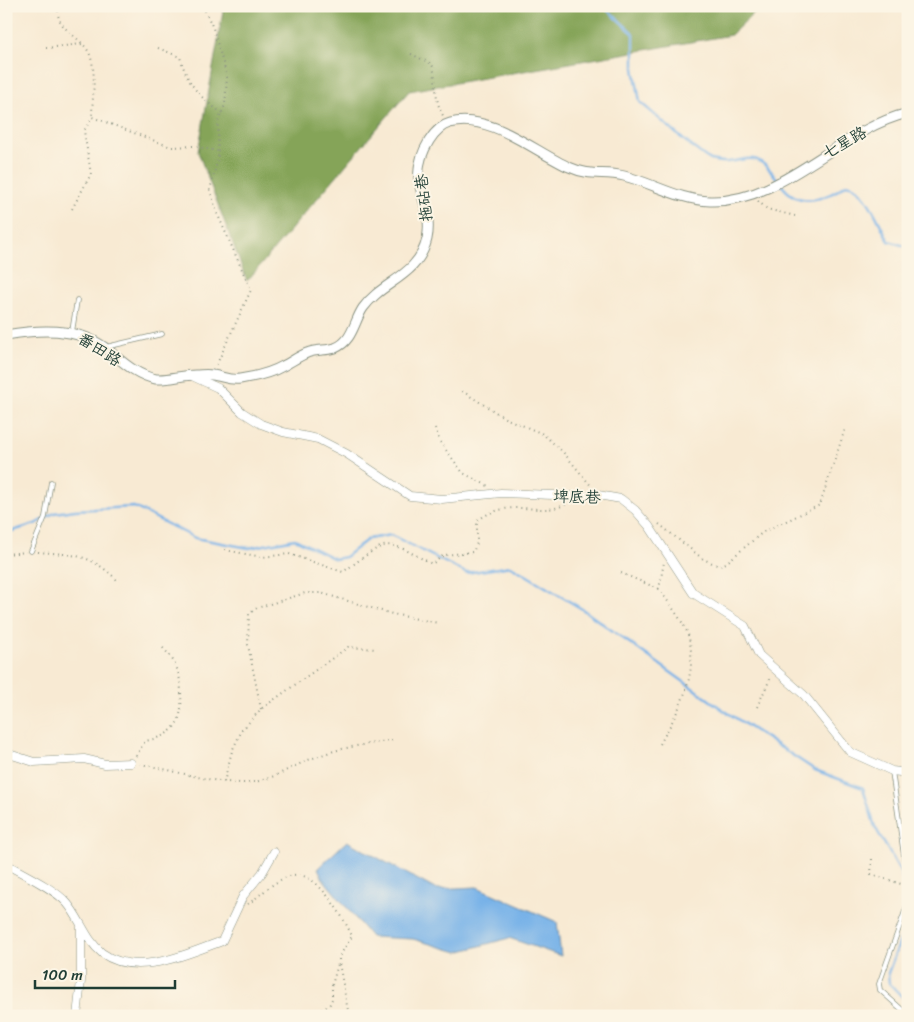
<svg xmlns="http://www.w3.org/2000/svg" width="914" height="1022" font-family="Sriracha,'LXGW WenKai TC',sans-serif">
<rect width="100%" height="100%" fill="#fcf5e5"/>
<filter id="ink" filterUnits="userSpaceOnUse"><feTurbulence type="fractalNoise" baseFrequency=".02" numOctaves="2"/><feDisplacementMap in="SourceGraphic" scale="10" xChannelSelector="R" yChannelSelector="G"/><feConvolveMatrix kernelMatrix="1 2 1 2 8 2 1 2 1" color-interpolation-filters="sRGB"/></filter>
<filter id="wash" filterUnits="userSpaceOnUse"><feTurbulence type="fractalNoise" baseFrequency=".0096" numOctaves="4" result="noise"/><feDisplacementMap in="SourceGraphic" scale="20" xChannelSelector="R" yChannelSelector="G"/><feGaussianBlur stdDeviation="1.12" result="paint"/><feColorMatrix in="noise" values="0 0 0 0 0 0 0 0 0 0 0 0 0 0 0 0 0 1.4 0 .05"/><feComposite in="paint" operator="in"/></filter>
<g filter="url(#wash)">
<rect width="100%" height="100%" fill="#f8ead3"/>
<path fill="#85a458" stroke="#527046" d="M 224,6 L 761,6 L 731,35 L 409,91 L 247,281 L 198,152 Z"/>
<path fill="#78b2e8" stroke="#4c788e" d="M 347,841 L 435,889 L 477,887 L 557,922 L 561,956 L 509,938 L 458,952 L 413,939 L 371,937 L 323,879 L 318,868 Z"/>
<g fill="none" stroke-linecap="round" stroke-linejoin="round">
<path stroke="#78b2e8" stroke-width="2.5" d="M 603,6 L 634,34 L 634,68 L 640,102 C 653,113 700,156 711,160 C 745,170 749,140 778,180
M 781,184 C 799,210 827,199 847,184 C 866,187 879,224 889,241 L 908,247
M 6,533 L 35,524 L 54,513 L 75,510 L 134,507 L 195,538 L 249,548 L 295,539 L 335,559 L 345,557 L 368,539 L 391,535 L 466,573 L 511,566 L 582,609 L 722,709 L 815,770 L 863,788 L 875,827 L 899,869 L 908,892
M 908,920 L 888,973 L 889,983 L 908,1003"/>
</g>
</g>
<g filter="url(#ink)">
<g fill="none" stroke-linecap="round" stroke-linejoin="round">
<g stroke="#8c9484" stroke-width="5.5">
<path id="service" d="M 72,332 L 77,300
M 106,347 L 162,334
M 31,551 L 45,517 L 51,482
M 892,771 L 908,884
M 908,903 L 879,984 L 880,990 L 908,1015"/>
</g>
<g stroke="#8c9484" stroke-width="9">
<path id="minor" d="M 192,376 L 218,388 L 242,412 L 261,424 L 283,432 L 318,439 L 347,454 L 410,496 L 442,499 L 501,493 L 578,496 L 598,495 L 621,499 L 635,510 L 649,526 L 693,593 L 745,626 L 759,655 L 804,695 L 850,752 L 892,771 L 908,773
M 6,753 L 34,762 L 84,759 L 105,764 L 131,763
M 6,864 C 23,874 55,889 67,903 C 80,918 86,940 102,953 C 136,978 188,954 222,941 L 243,896 L 262,873 L 274,852
M 77,1016 L 81,981 L 81,927"/>
</g>
<g stroke="#8c9484" stroke-width="11">
<path id="tertiary" d="M 6,335 C 39,329 76,327 104,347 C 120,359 135,375 156,379 C 168,380 183,375 195,375 C 201,375 207,374 212,375 C 222,376 230,381 240,379 C 253,377 271,373 283,366 C 291,362 299,356 307,353 C 316,349 326,351 335,348 C 353,341 354,321 363,308 C 382,281 418,277 427,239 C 435,202 403,184 429,141 C 434,133 442,125 450,123 C 489,112 535,152 569,167 C 591,177 603,171 624,176 C 653,183 679,200 710,201 C 783,203 838,130 908,113"/>
</g>
<path stroke="#8c9484" stroke-width="2" stroke-dasharray="1 4" stroke-linecap="butt" d="M 59,6 C 52,29 83,36 90,55 C 97,74 92,98 92,117
M 203,6 L 213,28 L 227,77 L 225,105 L 218,122 L 218,158 L 210,190 L 217,213 L 251,290 L 215,368
M 46,48 L 82,44
M 158,48 L 180,57 C 188,85 199,97 222,113
M 411,54 L 432,64 C 438,81 433,101 444,117
M 758,201 L 767,209 L 795,216
M 72,209 L 91,174 L 84,131 L 92,117 L 171,147 L 194,146 L 217,151
M 462,391 L 505,418 L 543,434 L 563,452 L 592,487
M 435,428 L 440,442 L 463,473 L 488,486
M 659,524 L 703,559 L 719,566 L 726,563 L 763,532 L 820,505 L 845,429
M 225,550 L 262,557 L 289,554 L 343,572 C 389,539 383,537 432,564 L 444,555 L 473,552 L 477,543 L 477,521 C 510,495 541,519 568,503
M 38,552 C 75,555 89,553 117,580
M 6,554 L 26,552
M 621,573 L 659,589
M 757,707 L 771,677
M 261,709 L 248,645 L 249,614 L 257,608 L 305,593 L 321,593 L 392,614 L 438,623
M 660,744 C 678,711 698,678 689,638 C 686,624 667,601 659,589 L 664,562
M 136,756 L 145,741 C 176,735 183,722 181,692 C 180,672 176,661 162,647
M 140,764 C 174,770 210,783 245,783 C 272,782 294,764 319,756 C 342,747 369,744 393,740
M 224,782 L 232,751 L 242,730 L 261,709 L 348,647 L 377,649
M 872,859 L 871,874 L 901,884
M 248,904 C 261,895 278,877 294,875 C 317,871 344,918 352,936 L 339,957 L 339,963 L 349,1016
M 262,1016 L 316,1012 L 329,1006 L 332,999 L 332,985 L 338,964"/>
<use href="#service" stroke="#fff" stroke-width="4"/>
<use href="#minor" stroke="#fff" stroke-width="8"/>
<use href="#tertiary" stroke="#fff" stroke-width="9"/>
</g>
</g>
<g text-anchor="middle" stroke-width="4" stroke-linejoin="round" paint-order="stroke">
<g font-size="16" fill="#1f3d34" stroke="#fcf5e5">
<text transform="translate(844 142) rotate(-30)" y="6">七星路</text>
<text transform="translate(423 198) rotate(-97)" y="6">拖砧巷</text>
<text transform="translate(100 349) rotate(32)" y="6">番田路</text>
<text transform="translate(577 496) rotate(2)" y="6">埤底巷</text>
</g>
</g>
<rect width="914" height="1022" fill="none" stroke="#fcf5e5" stroke-width="25"/>
<path d="M35 980v8h140v-8" fill="none" stroke="#1f3d34" stroke-width="2.5"/>
<text x="42" y="980" font-size="15" fill="#1f3d34" stroke="#fcf5e5" stroke-width="4" paint-order="stroke">100 m</text>
</svg>
